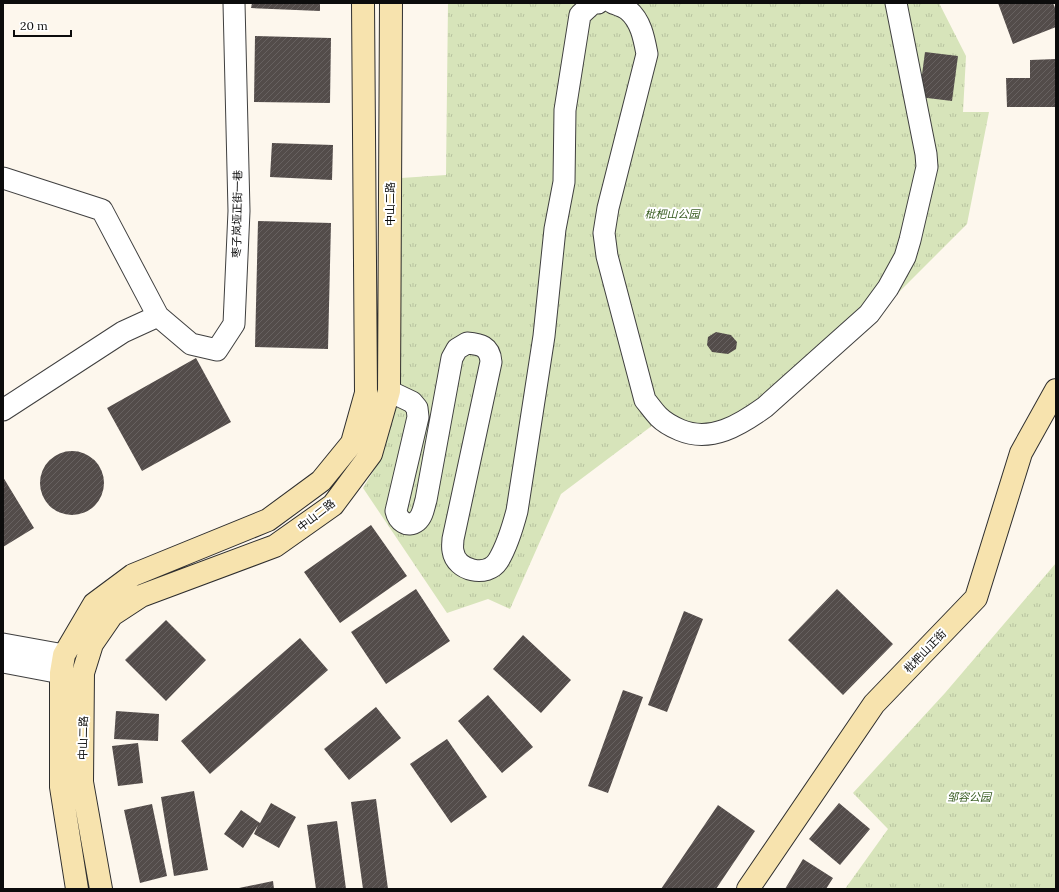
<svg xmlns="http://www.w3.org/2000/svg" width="1059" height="892" font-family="Lora,'Noto Sans SC',serif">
<defs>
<pattern id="grass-tufts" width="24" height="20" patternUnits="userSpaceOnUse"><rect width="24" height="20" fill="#d7e4ba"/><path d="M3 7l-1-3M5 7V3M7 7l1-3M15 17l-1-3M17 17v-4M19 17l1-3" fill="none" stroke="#b7c29f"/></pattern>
<pattern id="building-hatch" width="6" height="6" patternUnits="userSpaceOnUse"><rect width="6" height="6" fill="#534c4a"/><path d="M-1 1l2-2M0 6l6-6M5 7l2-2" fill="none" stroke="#676160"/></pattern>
</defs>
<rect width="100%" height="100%" fill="#fdf7ed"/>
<path fill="url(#grass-tufts)" d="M 448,3 L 939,3 L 966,56 L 963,112 L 989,112 L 967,224 L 872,319 L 749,429 L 710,445 L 687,442 L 653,425 L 561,494 L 510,609 L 488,599 L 447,613 L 363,488 L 382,457 L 399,385 L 401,178 L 446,175 Z
M 1056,563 L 1056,889 L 845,889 L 888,829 L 853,793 L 945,693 Z"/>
<path fill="url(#building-hatch)" d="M 252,3 L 320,3 L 320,11 L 251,8 Z
M 998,3 L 1053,3 L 1056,10 L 1056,27 L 1013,44 Z
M 255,36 L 331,38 L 330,103 L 254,102 Z
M 925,52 L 958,56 L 952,101 L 919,97 Z
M 1056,59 L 1056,107 L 1007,107 L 1006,78 L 1030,78 L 1030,60 Z
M 272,143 L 333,145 L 332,180 L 270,177 Z
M 258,221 L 331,223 L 328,349 L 255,347 Z
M 716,332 L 731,335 L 737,342 L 736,349 L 728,354 L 712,352 L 707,345 L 708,337 Z
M 196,358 L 231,422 L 142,471 L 107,408 Z
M40 483a32 32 0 1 1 64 0a32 32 0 1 1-64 0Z
M 3,477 L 34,528 L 3,547 Z
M 371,525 L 407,576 L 340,623 L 304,572 Z
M 416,589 L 450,641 L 386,684 L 351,632 Z
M 837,589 L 893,644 L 843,695 L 788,640 Z
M 684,611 L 703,619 L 667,712 L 648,705 Z
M 166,620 L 206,660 L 166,701 L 125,660 Z
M 523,635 L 571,680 L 541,713 L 493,669 Z
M 300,638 L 328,670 L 210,774 L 181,741 Z
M 623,690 L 643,697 L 608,793 L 588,786 Z
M 488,695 L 533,747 L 502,773 L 458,721 Z
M 376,707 L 401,738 L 349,780 L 324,749 Z
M 116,711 L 159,714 L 158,741 L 114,739 Z
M 447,739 L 487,797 L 451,823 L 410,764 Z
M 138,743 L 143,783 L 118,786 L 112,746 Z
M 194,791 L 208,870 L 174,876 L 161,797 Z
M 376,799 L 388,889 L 363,889 L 351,802 Z
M 271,803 L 296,817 L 279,848 L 254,834 L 258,825 L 243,848 L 224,834 L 241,810 L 260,823 Z
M 839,803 L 870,829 L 840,865 L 809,839 Z
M 152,804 L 167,876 L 140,883 L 124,810 Z
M 718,805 L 755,831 L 716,889 L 661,889 Z
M 337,821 L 346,889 L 316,889 L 307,825 Z
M 803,859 L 833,878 L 826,889 L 785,889 Z
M 273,881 L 274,889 L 239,889 L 239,888 Z"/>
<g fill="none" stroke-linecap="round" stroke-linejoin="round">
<g stroke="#3f3f3f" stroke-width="23">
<path id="street" d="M 613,3 C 618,5 624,7 628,10 C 641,21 644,38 647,54 L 608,208 L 604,233 L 607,256 L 645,400 C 650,406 654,412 659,417 C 664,422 673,427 680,430 C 711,443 740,425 765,407 L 869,314 L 888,288 L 905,257 L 910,240 L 927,167 L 926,154 L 896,3
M 3,178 L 102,210 L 158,316 L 123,332 L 3,410
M 158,316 L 191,344 L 217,350 L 234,324 L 239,211 L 234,3
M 389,391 L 412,402 L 417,408 L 418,417 L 396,511 C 398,520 407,529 417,521 C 423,516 424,506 426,500 L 452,358 L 457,349 L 467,343 C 480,344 490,346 491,362 L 453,539 C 453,542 452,547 453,551 C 456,571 487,578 498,561 C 506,548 513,526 517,511 L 544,336 L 555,229 L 564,182 L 565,110 L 580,15 L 593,3 L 598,3
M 3,644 L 64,655
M 3,662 L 61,673"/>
</g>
<g stroke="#2e2e2e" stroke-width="24">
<path id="secondary" d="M 77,889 L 61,787 L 61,673 L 64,655 L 94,604 L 133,575 L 268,520 L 321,481 L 352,443 L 366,393 L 363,3
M 101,889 L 82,782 L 83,673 L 92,644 L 112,615 L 141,596 L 275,546 L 333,505 L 371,454 L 389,391 L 391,3
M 748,889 L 874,704 L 976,598 L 1021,453 L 1056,390"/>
</g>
<use href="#street" stroke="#fff" stroke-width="21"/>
<use href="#secondary" stroke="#f7e3ae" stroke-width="22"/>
</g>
<g text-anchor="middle" stroke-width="4" stroke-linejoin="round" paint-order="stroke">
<g font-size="11" fill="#0c0c0c" stroke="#fff">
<text transform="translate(390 204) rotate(-90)" y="4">中山二路</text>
<text transform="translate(237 214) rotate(-89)" y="4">枣子岚垭正街一巷</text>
<text transform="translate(316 515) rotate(-38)" y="4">中山二路</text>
<text transform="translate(925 651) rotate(-46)" y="4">枇杷山正街</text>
<text transform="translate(83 738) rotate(-89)" y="4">中山二路</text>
</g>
<g font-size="11" font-style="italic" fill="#395d23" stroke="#fff">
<text x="672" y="218">枇杷山公园</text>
<text x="969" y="801">邹容公园</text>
</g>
</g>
<rect width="1059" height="892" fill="none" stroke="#0c0c0c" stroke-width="8"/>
<path d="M14 30v6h57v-6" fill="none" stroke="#0c0c0c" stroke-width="2"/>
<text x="20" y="30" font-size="12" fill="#0c0c0c" stroke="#ffffff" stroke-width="3" paint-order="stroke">20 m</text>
</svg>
